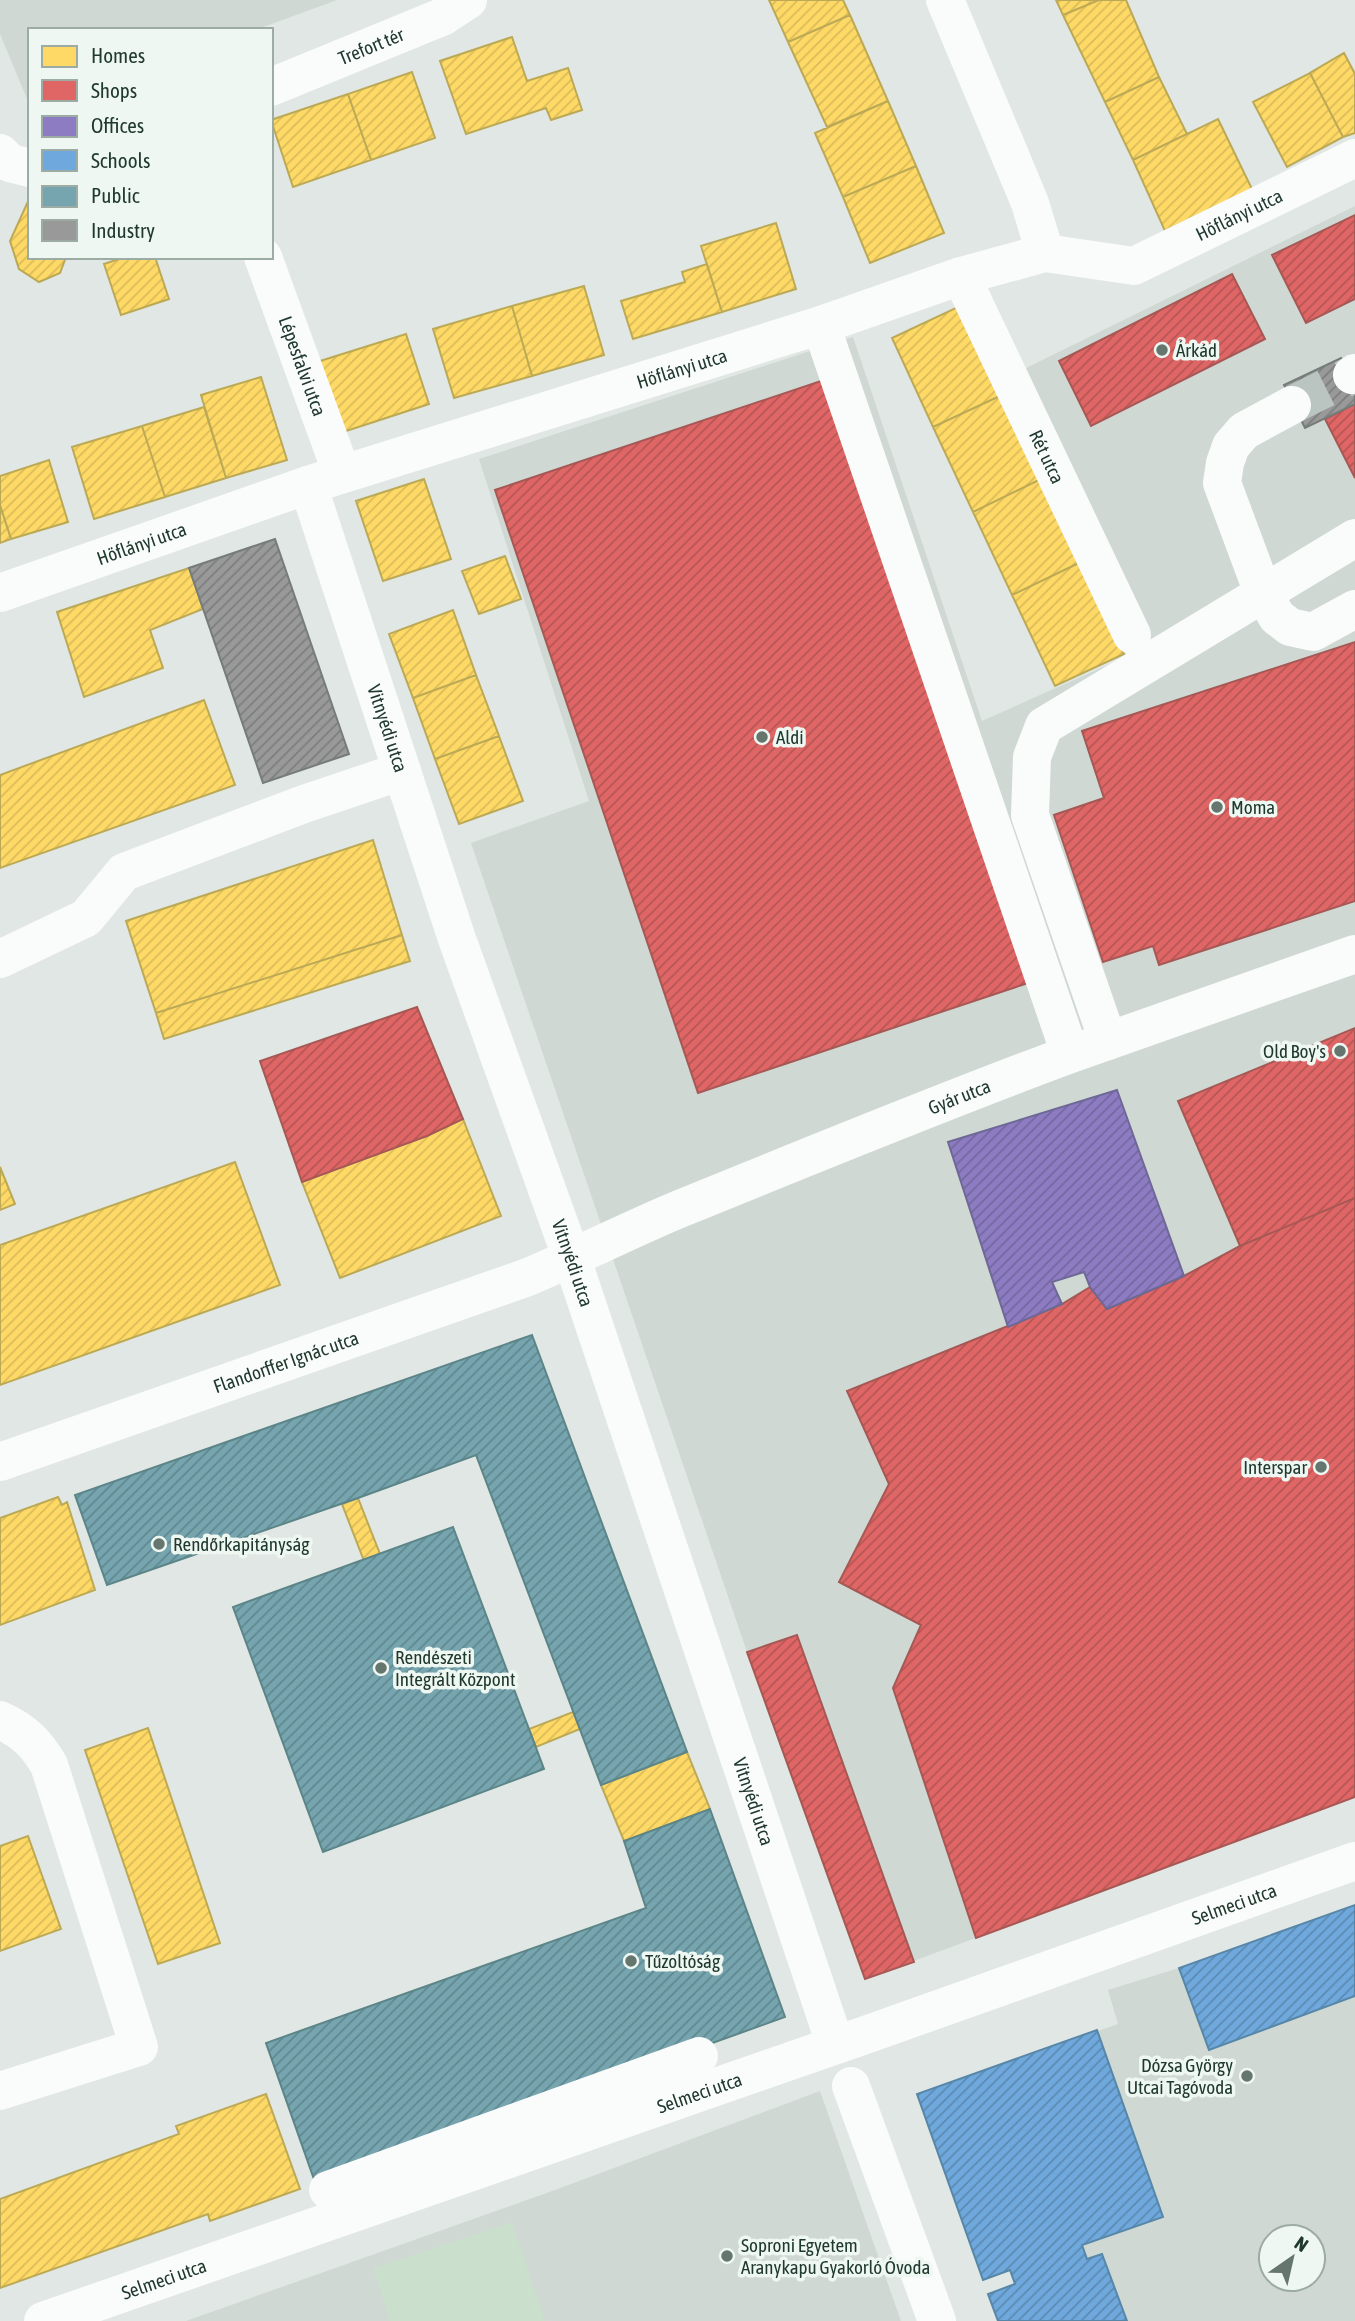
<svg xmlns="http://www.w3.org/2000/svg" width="1355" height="2321" font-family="'Asap Condensed',sans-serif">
<defs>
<pattern id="homes-hatch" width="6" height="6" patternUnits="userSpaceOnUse" patternTransform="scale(1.75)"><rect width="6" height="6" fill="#ffd966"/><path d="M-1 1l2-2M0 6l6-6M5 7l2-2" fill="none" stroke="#dabb59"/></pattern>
<pattern id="shops-hatch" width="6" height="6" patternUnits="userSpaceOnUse" patternTransform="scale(1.75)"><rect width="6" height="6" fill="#e06666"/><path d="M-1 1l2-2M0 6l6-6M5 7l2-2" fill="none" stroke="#b55554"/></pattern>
<pattern id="offices-hatch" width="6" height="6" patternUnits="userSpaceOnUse" patternTransform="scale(1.75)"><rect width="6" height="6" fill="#8e7cc3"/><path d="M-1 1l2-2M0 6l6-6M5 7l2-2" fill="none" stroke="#74679f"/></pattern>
<pattern id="schools-hatch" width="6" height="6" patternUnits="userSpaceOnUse" patternTransform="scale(1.75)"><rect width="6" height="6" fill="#6fa8dc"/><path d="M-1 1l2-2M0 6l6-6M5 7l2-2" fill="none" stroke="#5b8ab3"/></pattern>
<pattern id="public-hatch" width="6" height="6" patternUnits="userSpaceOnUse" patternTransform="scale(1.75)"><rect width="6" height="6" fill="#76a5af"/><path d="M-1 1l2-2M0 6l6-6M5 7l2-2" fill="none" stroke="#60878f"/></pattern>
<pattern id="industry-hatch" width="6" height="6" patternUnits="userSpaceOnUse" patternTransform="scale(1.75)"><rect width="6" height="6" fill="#999"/><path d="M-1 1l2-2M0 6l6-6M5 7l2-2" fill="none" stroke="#7c7e7d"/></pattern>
</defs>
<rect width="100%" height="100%" fill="#e1e7e4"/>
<path fill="#cfd8d3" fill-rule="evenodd" d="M 0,0 L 337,0 L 255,30 L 30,30 L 30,106 L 0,34 Z
M 1355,206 L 1355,1797 L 865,1979 L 747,1652 L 471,843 L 589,801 L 479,459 L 853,337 L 982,721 L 1148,647 L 1016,373 Z
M 1355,1905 L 1355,2321 L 998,2321 L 988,2294 L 1015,2284 L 1009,2270 L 983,2280 L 917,2094 L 1118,2024 L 1108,1990 L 1179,1968 ZM 1271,2237 L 1313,2237 L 1313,2279 L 1271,2279 Z
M 820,2091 L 901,2321 L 186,2321 L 555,2190 Z"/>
<path fill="#cae0cd" d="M 512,2222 L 545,2321 L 390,2321 L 373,2268 Z"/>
<path fill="url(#homes-hatch)" stroke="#bca955" stroke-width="2" d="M 769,0 L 843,0 L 850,15 L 788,42 Z
M 1056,0 L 1099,0 L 1063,15 Z
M 1099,0 L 1126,0 L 1159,77 L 1105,102 L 1063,15 Z
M 850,15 L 888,101 L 827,127 L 788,42 Z
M 512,37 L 527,81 L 568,68 L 582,110 L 551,120 L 546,108 L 466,134 L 440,61 Z
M 1344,53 L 1355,74 L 1355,133 L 1343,137 L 1310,73 Z
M 412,72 L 435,138 L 371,160 L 348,94 Z
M 1310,73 L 1343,137 L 1287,167 L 1253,102 Z
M 1159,77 L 1187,134 L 1133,160 L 1105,102 Z
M 348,94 L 371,160 L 293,187 L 271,120 Z
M 888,101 L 916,166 L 843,197 L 815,133 Z
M 1218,119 L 1252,189 L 1165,231 L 1133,160 Z
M 916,166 L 944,233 L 870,263 L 843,197 Z
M 30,197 L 30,257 L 66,257 L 60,273 L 39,282 L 19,269 L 10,241 Z
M 776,223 L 796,289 L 722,312 L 701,246 Z
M 125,257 L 155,257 L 169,299 L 121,315 L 104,264 Z
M 707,264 L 722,312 L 633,339 L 621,301 L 685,282 L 682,272 Z
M 584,286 L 604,355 L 532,376 L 512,306 Z
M 512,306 L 532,376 L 454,398 L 433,329 Z
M 960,306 L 1002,395 L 933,427 L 892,338 Z
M 406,334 L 429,404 L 340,433 L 317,362 Z
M 261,377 L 287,460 L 226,478 L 201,395 Z
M 1002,395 L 1041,479 L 973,512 L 933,427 Z
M 204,407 L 226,478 L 165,497 L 142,426 Z
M 142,426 L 165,497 L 94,519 L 72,447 Z
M 49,460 L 68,522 L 11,539 L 0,505 L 0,476 Z
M 424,479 L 451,559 L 383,581 L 356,501 Z
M 1041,479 L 1081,562 L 1012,595 L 973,512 Z
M 0,505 L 11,539 L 0,543 Z
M 505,556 L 521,599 L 479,614 L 462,571 Z
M 1081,562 L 1124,654 L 1055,686 L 1012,595 Z
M 189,568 L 203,609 L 150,630 L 163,668 L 84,697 L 57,612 Z
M 453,610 L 476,675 L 413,698 L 389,634 Z
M 476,675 L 499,736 L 435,759 L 413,698 Z
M 204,700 L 235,785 L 0,868 L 0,775 Z
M 499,736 L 523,801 L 459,824 L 435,759 Z
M 373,840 L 402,935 L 156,1013 L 126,921 Z
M 402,935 L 410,961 L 164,1039 L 156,1013 Z
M 463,1119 L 501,1216 L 340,1278 L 302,1182 Z
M 235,1162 L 280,1285 L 0,1385 L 0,1245 Z
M 0,1167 L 15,1204 L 0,1210 Z
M 58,1497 L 62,1505 L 67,1502 L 95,1590 L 0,1625 L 0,1518 Z
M 358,1498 L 380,1554 L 364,1561 L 342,1504 Z
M 573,1712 L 580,1729 L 536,1747 L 529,1729 Z
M 148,1728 L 220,1943 L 158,1964 L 85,1750 Z
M 687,1752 L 710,1809 L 624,1841 L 601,1785 Z
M 28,1836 L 61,1929 L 0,1951 L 0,1846 Z
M 266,2094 L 300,2189 L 210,2221 L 208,2214 L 0,2288 L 0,2199 L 179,2134 L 176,2126 Z"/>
<path fill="url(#shops-hatch)" stroke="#a65855" stroke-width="2" d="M 1355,215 L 1355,299 L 1306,323 L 1272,255 Z
M 1232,274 L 1265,339 L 1091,426 L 1059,361 Z
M 824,380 L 1028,983 L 698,1093 L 495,490 Z
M 1355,404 L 1355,478 L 1325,419 Z
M 1355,642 L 1355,901 L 1159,965 L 1153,946 L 1103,962 L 1054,815 L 1104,798 L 1082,731 Z
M 417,1007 L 463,1119 L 427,1136 L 302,1182 L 260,1061 Z
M 1355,1028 L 1355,1198 L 1240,1246 L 1178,1101 Z
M 1355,1198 L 1355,1797 L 976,1938 L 893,1688 L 921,1625 L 839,1582 L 889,1484 L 847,1391 L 1062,1304 L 1090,1287 L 1107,1309 L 1184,1276 L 1240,1246 Z
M 797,1635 L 914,1962 L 865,1979 L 747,1652 Z"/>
<path fill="url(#offices-hatch)" stroke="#6d6896" stroke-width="2" d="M 1117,1090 L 1184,1276 L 1107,1309 L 1090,1287 L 1084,1272 L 1052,1282 L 1062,1304 L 1008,1327 L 948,1142 Z"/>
<path fill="url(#schools-hatch)" stroke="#5787a8" stroke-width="2" d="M 1355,1905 L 1355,1996 L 1209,2050 L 1179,1968 Z
M 1097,2030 L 1163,2217 L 1082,2245 L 1087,2259 L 1102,2254 L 1127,2321 L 998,2321 L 988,2294 L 1015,2284 L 1010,2270 L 983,2280 L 917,2094 Z"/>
<path fill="url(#public-hatch)" stroke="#5c8588" stroke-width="2" d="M 532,1335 L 687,1752 L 601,1785 L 476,1455 L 358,1498 L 107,1585 L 75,1495 Z
M 453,1527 L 544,1769 L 323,1852 L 233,1607 Z
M 710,1809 L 785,2017 L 316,2185 L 266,2043 L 646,1908 L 624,1841 Z"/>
<path fill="url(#industry-hatch)" stroke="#757c79" stroke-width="2" d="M 1341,358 L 1355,386 L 1355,404 L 1305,428 L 1284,385 Z
M 275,539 L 349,754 L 263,783 L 189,568 Z"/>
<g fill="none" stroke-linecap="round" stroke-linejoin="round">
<path stroke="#bac4c0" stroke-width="38" stroke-dasharray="38 19" stroke-linecap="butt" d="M 1292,405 L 1352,375"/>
<g stroke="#fafbfb" stroke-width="38">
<path d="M 945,0 L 1030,203 L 1045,253"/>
<path id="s1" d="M 271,87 L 442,17 L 468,0"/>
<path d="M 0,153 L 10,163 L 30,168"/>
<path id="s2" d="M 263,257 L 342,474"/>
<path id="s3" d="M 961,276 L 1132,635"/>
<path d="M 821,325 L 1070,1054"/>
<path d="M 1352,375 L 1355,373"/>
<path d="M 1292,405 L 1244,431 L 1231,446 L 1225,463 L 1222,483 L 1263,593 L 1277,617 L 1290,627 L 1313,632 L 1355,609"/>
<path id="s4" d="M 308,485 L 457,939 L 572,1259 L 835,2044"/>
<path id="s5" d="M 0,593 L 308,485 L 821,325 L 961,276 L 1045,253 L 1134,266 L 1355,158"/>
<path d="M 0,959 L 86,918 L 124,872 L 304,804 L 402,771"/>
<path d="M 1108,1041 L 1030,815 L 1032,757 L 1044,726 L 1355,538"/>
<path id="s6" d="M 0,1462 L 528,1277 C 578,1256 627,1231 677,1210 C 808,1157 938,1103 1071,1054 C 1165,1020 1260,988 1355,954"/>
<path d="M 0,1720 C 24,1731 36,1743 49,1765 L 139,2047 L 0,2091"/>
<path d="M 851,2086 L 937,2321"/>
<path d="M 328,2190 L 699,2056"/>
<path id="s7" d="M 43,2321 L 871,2033 L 1355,1861"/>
</g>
</g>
<g fill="#64766e" stroke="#eef7f1" stroke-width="2.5">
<circle cx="1162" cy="350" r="7"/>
<circle cx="762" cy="737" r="7"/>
<circle cx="1217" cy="807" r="7"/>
<circle cx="1340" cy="1051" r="7"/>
<circle cx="1321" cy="1467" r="7"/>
<circle cx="159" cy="1544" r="7"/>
<circle cx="381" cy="1668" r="7"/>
<circle cx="631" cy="1961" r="7"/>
<circle cx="1247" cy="2076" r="7"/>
<circle cx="727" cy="2256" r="7"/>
</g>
<g text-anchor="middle" stroke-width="7" stroke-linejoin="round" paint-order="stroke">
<g font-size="19" fill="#20392e" stroke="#eef7f1">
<text dy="7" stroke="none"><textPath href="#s1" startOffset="108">Trefort tér</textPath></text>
<text dy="7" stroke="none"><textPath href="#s5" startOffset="1306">Höflányi utca</textPath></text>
<text dy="7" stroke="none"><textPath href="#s2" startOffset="116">Lépesfalvi utca</textPath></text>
<text dy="7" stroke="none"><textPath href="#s5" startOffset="718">Höflányi utca</textPath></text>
<text dy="7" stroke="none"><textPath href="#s3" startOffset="200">Rét utca</textPath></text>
<text dy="7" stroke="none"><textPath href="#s5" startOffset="150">Höflányi utca</textPath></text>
<text dy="7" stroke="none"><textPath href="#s4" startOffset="256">Vitnyédi utca</textPath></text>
<text dy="7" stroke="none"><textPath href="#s6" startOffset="1027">Gyár utca</textPath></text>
<text dy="7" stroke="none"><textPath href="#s4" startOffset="822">Vitnyédi utca</textPath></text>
<text dy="7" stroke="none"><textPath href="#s6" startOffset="303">Flandorffer Ignác utca</textPath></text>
<text dy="7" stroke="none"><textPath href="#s4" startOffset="1390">Vitnyédi utca</textPath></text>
<text dy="7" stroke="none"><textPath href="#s7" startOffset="1262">Selmeci utca</textPath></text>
<text dy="7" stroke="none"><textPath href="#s7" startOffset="695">Selmeci utca</textPath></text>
<text dy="7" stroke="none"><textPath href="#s7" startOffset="128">Selmeci utca</textPath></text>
</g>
<g font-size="19" fill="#20392e" stroke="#eef7f1" text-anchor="start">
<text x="1176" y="357">Árkád</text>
<text x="776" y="744">Aldi</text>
<text x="1231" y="814">Moma</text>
<text x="1326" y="1058" text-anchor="end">Old Boy's</text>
<text x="1307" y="1474" text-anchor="end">Interspar</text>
<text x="173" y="1551">Rendőrkapitányság</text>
<text x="395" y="1664">Rendészeti<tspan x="395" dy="22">Integrált Központ</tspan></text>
<text x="645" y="1968">Tűzoltóság</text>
<text x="1233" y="2072" text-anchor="end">Dózsa György<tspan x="1233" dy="22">Utcai Tagóvoda</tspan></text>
<text x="741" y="2252">Soproni Egyetem<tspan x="741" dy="22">Aranykapu Gyakorló Óvoda</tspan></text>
</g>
</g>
<rect x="28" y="28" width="245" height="231" fill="#eef7f1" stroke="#9caba3" stroke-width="2"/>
<rect x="42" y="46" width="35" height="21" fill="#ffd966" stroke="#9caba3" stroke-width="2"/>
<text x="91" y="63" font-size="21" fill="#20392e">Homes</text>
<rect x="42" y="80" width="35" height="21" fill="#e06666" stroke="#9caba3" stroke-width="2"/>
<text x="91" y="98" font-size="21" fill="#20392e">Shops</text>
<rect x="42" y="116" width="35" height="21" fill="#8e7cc3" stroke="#9caba3" stroke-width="2"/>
<text x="91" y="133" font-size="21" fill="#20392e">Offices</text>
<rect x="42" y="150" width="35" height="21" fill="#6fa8dc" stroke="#9caba3" stroke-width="2"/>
<text x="91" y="168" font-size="21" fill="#20392e">Schools</text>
<rect x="42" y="186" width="35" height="21" fill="#76a5af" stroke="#9caba3" stroke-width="2"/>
<text x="91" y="203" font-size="21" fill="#20392e">Public</text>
<rect x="42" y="220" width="35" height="21" fill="#999999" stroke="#9caba3" stroke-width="2"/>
<text x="91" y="238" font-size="21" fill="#20392e">Industry</text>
<g transform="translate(1292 2258) rotate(34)"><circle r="33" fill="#eef7f1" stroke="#9caba3" stroke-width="2"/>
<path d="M0-5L12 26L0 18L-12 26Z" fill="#64766e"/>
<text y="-10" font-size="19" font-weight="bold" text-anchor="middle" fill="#20392e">N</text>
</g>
</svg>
